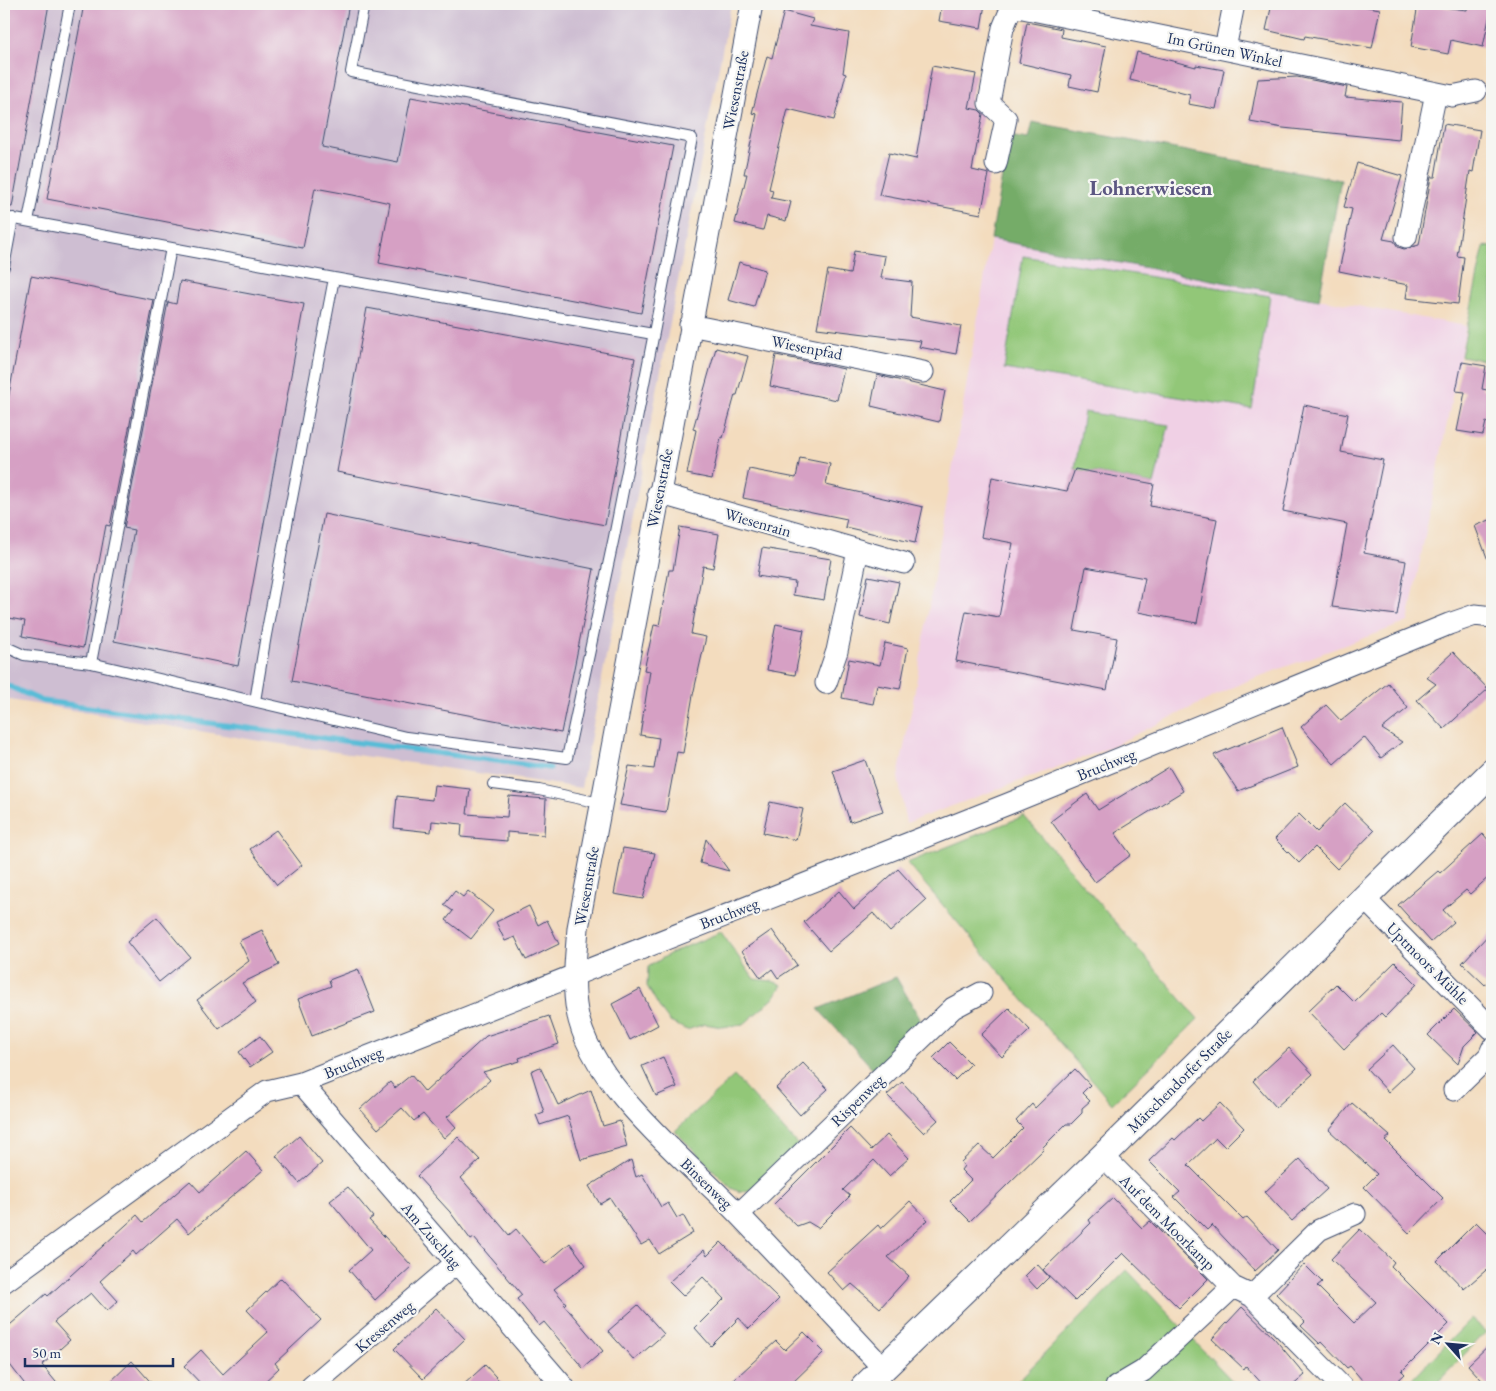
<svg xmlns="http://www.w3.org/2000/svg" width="1496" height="1391" font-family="'EB Garamond',serif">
<rect width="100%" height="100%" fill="#f6f6f2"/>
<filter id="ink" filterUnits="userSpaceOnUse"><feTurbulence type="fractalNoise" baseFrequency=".02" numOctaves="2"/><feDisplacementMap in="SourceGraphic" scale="10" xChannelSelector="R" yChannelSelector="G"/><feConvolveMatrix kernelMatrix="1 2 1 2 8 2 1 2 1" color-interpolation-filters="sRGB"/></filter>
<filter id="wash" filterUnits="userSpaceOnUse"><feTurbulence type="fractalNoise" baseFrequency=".0096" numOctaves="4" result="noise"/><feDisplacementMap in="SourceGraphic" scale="20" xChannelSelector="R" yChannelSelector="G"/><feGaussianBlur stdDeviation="1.12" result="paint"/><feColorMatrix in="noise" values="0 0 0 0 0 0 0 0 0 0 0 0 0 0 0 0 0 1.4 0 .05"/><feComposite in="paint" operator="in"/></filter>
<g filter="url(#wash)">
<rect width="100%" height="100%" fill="#f3dcbe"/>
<path fill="#f0d0e5" d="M 991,239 L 1466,326 L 1408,622 L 1244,682 L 1106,749 L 906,823 L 898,777 L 913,702 Z"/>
<path fill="#cebed2" d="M 4,4 L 731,4 L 581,788 L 254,740 L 4,699 Z"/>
<path fill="#92c778" stroke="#567b6b" d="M 1484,246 L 1492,247 L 1492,362 L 1461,356 Z
M 1023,256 L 1270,296 L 1252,409 L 1004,369 Z
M 1084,412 L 1169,425 L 1154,484 L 1075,469 Z
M 1024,816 L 1198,1019 L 1112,1104 L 907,863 Z
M 721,932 L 754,979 L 772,981 L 782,985 L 774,998 L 744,1024 L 722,1027 L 705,1024 L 687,1030 L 670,1022 L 661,1010 L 647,986 L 648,967 L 671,953 Z
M 734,1076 L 798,1145 L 750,1190 L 740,1192 L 731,1188 L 675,1131 Z
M 1127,1270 L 1236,1385 L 1233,1387 L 1012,1387 Z
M 1471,1319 L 1486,1332 L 1433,1387 L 1404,1387 Z"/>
<path fill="#75ac68" stroke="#486e63" d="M 1032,122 L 1341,180 L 1319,300 L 991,239 L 1009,136 L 1028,139 Z
M 896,977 L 922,1022 L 875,1071 L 818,1009 Z"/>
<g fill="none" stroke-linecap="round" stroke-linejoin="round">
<path stroke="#59bcd7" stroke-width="5.5" d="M 4,684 L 42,701 L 550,768"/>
</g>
<g id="blocks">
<path fill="#d6a0c4" d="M 4,4 L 49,4 L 12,207 L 4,206 Z
M 84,4 L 349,4 L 322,147 L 398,162 L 411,97 L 673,146 L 641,313 L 379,263 L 390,203 L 353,195 L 315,188 L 303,248 L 47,199 Z
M 942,4 L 985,4 L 981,28 L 939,21 Z
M 1272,4 L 1351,4 L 1380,9 L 1372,48 L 1305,36 L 1304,39 L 1266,30 Z
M 1418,4 L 1467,10 L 1468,4 L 1492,4 L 1483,47 L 1451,40 L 1448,54 L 1411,47 Z
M 784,11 L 813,19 L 810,26 L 849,33 L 843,73 L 846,74 L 834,120 L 788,109 L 769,189 L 773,190 L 771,198 L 791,202 L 786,221 L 767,216 L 763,230 L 735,223 L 747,174 L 744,174 L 757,114 L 752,113 L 767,56 L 772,58 Z
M 1027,22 L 1062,29 L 1061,37 L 1106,46 L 1097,92 L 1069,86 L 1071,75 L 1019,63 Z
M 1137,52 L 1196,67 L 1196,65 L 1224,70 L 1216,109 L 1188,104 L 1190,95 L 1130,80 Z
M 932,66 L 976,74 L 969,108 L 979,110 L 983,114 L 972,170 L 989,174 L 981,214 L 879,195 L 889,153 L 916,159 Z
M 1297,77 L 1347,87 L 1345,97 L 1402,102 L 1399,140 L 1283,128 L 1250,122 L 1258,79 Z
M 1444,124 L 1480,130 L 1473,172 L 1470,171 L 1457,256 L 1464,257 L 1458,304 L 1406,298 L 1408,285 L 1339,271 L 1352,209 L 1344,207 L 1357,163 L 1402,176 L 1383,239 L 1394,241 L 1398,247 L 1404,249 L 1419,245 L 1431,177 L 1435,177 Z
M 854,251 L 885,256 L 881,278 L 912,282 L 910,317 L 961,326 L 956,354 L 919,347 L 921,341 L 817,328 L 828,270 L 850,274 Z
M 739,262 L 765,270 L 754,307 L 728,300 Z
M 31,276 L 154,300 L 110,526 L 106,525 L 83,648 L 22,636 L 25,621 L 4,617 L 4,421 Z
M 180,281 L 304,304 L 238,666 L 114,641 L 134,530 L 124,528 L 168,302 L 176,304 Z
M 367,308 L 635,358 L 605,525 L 337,472 Z
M 716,348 L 748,356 L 737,395 L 735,395 L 723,438 L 721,437 L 712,479 L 687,474 L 696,430 L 693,429 Z
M 776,355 L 844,369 L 837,400 L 770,386 Z
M 1462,362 L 1486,366 L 1482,389 L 1492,391 L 1492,424 L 1486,422 L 1483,435 L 1457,431 L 1465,392 L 1456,391 Z
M 877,375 L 945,391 L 939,422 L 871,406 Z
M 1304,405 L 1348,414 L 1341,452 L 1383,460 L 1364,553 L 1406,561 L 1397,615 L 1332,607 L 1347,524 L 1283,511 Z
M 800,458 L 830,464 L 826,485 L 923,507 L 915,543 L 845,527 L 847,519 L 743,498 L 749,469 L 796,478 Z
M 1075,469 L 1154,484 L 1150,506 L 1217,519 L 1197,623 L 1138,612 L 1145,578 L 1086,567 L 1074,630 L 1117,638 L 1107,690 L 956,661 L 966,611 L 999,617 L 1013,543 L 981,537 L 992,477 L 1067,491 Z
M 324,514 L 594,569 L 561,733 L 292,681 Z
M 1492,519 L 1492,567 L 1491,568 L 1475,526 Z
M 680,527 L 719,534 L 713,568 L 703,566 L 691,634 L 706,637 L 693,695 L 683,753 L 677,752 L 666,812 L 620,805 L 629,766 L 654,769 L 659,738 L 640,735 L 650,671 L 644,670 L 654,625 L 659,626 L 669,570 L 673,570 Z
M 762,548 L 831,559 L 824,600 L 793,595 L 795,582 L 757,576 Z
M 868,576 L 899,582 L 890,624 L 860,617 Z
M 776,624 L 804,630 L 795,675 L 767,670 Z
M 885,643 L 908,648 L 900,689 L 877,685 L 873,704 L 842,698 L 849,659 L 880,665 Z
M 1453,652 L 1488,689 L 1444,729 L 1417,700 L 1436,684 L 1426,677 Z
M 1388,683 L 1408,708 L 1382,729 L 1402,742 L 1381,758 L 1364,737 L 1334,764 L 1301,727 L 1326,705 L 1341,721 Z
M 1282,727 L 1298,767 L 1238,791 L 1214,755 Z
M 865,760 L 883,811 L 850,822 L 833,771 Z
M 1169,767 L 1183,791 L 1115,833 L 1131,855 L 1095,882 L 1051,821 L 1087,794 L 1098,810 Z
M 434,785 L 470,789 L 467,814 L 507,817 L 509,796 L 546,799 L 544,835 L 507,832 L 507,841 L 461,837 L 462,824 L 432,821 L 431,832 L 394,828 L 397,796 L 432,800 Z
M 770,802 L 803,809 L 796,840 L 763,833 Z
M 1345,803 L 1374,831 L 1337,869 L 1315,847 L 1299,863 L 1275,839 L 1299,814 L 1317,832 Z
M 276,830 L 302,865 L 277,885 L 250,849 Z
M 1483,834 L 1492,844 L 1492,874 L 1470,894 L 1466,890 L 1443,910 L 1454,922 L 1431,942 L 1398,905 L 1438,871 L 1440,873 Z
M 706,839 L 729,871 L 700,863 Z
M 623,848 L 655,853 L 643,899 L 614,894 Z
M 898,869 L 926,900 L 890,932 L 873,913 L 829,951 L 804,922 L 839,891 L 854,909 Z
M 455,891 L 463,897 L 468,891 L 493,911 L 471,939 L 446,920 L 453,911 L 444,905 Z
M 529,906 L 538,925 L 547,920 L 559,944 L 526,960 L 515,937 L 505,941 L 496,922 Z
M 157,917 L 190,957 L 159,982 L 127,942 Z
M 262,930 L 279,965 L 242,983 L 256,1002 L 219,1029 L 197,1000 L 249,961 L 239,941 Z
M 772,930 L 797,965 L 778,978 L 772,969 L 761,978 L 742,951 Z
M 1492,931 L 1492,977 L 1485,985 L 1462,963 Z
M 1395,962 L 1417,984 L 1385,1017 L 1381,1013 L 1344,1049 L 1308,1011 L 1336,984 L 1354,1002 Z
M 358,969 L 375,1012 L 312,1036 L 298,999 L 331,986 L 329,980 Z
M 640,989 L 658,1025 L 630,1040 L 612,1004 Z
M 1009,1008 L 1030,1030 L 1002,1057 L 981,1035 Z
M 1454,1009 L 1478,1032 L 1464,1046 L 1458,1064 L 1428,1035 Z
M 549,1016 L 559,1044 L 519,1058 L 520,1061 L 483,1072 L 490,1080 L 447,1117 L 456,1127 L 444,1138 L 423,1114 L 414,1121 L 402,1108 L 378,1129 L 360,1109 L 390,1082 L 395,1088 L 411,1075 L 425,1092 L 486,1036 Z
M 260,1036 L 272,1052 L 250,1067 L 239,1052 Z
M 949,1042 L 971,1064 L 955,1080 L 933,1058 Z
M 1393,1045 L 1414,1068 L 1388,1092 L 1367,1069 Z
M 1289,1048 L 1313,1074 L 1276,1107 L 1253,1081 Z
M 663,1057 L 677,1087 L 656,1096 L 642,1066 Z
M 803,1063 L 828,1089 L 800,1115 L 776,1088 Z
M 540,1067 L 558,1105 L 591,1090 L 603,1126 L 620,1121 L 627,1147 L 581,1160 L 568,1116 L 540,1125 L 536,1115 L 544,1112 L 531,1071 Z
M 1075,1069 L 1090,1085 L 1082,1093 L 1090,1101 L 1082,1108 L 1082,1113 L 1071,1124 L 1066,1124 L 1042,1148 L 1044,1149 L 970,1221 L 950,1201 L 971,1180 L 961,1170 L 964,1166 L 961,1162 L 979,1145 L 993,1158 L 1023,1128 L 1016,1121 L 1032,1104 L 1035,1108 Z
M 902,1082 L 938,1120 L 924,1133 L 887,1095 Z
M 1220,1103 L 1244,1128 L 1225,1147 L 1216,1138 L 1188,1165 L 1243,1220 L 1247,1217 L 1278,1250 L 1255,1271 L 1212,1225 L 1207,1230 L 1174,1197 L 1180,1192 L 1149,1161 L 1173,1138 L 1175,1140 L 1198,1118 L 1201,1121 Z
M 1352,1103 L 1390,1136 L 1385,1140 L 1443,1198 L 1409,1233 L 1364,1187 L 1377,1174 L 1329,1130 Z
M 850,1128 L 871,1150 L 887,1135 L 909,1158 L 889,1176 L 874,1160 L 843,1190 L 850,1196 L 818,1228 L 808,1222 L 797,1226 L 774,1204 Z
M 299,1136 L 322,1163 L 299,1183 L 276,1156 Z
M 458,1137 L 480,1160 L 461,1178 L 509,1235 L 516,1229 L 545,1264 L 570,1243 L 586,1265 L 554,1289 L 566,1303 L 564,1305 L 603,1351 L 583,1368 L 544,1322 L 539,1326 L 517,1299 L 522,1295 L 474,1238 L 471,1240 L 450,1212 L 417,1176 Z
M 246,1151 L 263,1170 L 189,1233 L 177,1219 L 136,1255 L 133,1251 L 100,1281 L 118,1301 L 107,1311 L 91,1293 L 54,1322 L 70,1340 L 42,1365 L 60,1387 L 27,1387 L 4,1357 L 4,1330 L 46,1294 L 48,1296 L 137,1215 L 143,1222 L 190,1181 L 200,1192 Z
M 1300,1159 L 1327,1189 L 1292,1221 L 1265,1192 Z
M 631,1160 L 636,1177 L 642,1174 L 661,1207 L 668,1203 L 677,1218 L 683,1215 L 693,1233 L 659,1254 L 650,1240 L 641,1245 L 610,1198 L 600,1204 L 589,1186 Z
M 348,1187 L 373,1217 L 369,1220 L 412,1266 L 375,1300 L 349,1270 L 371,1250 L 330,1201 Z
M 1113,1198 L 1142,1228 L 1150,1221 L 1208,1279 L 1179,1308 L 1123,1253 L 1075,1301 L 1043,1270 L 1091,1223 L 1089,1220 Z
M 910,1201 L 928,1220 L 888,1257 L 909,1276 L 880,1308 L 852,1284 L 844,1291 L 827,1272 L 878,1225 L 881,1229 Z
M 1476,1222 L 1492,1238 L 1492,1265 L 1464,1289 L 1437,1261 Z
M 1360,1229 L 1394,1262 L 1391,1266 L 1449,1324 L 1402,1371 L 1405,1374 L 1391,1387 L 1368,1387 L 1350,1366 L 1347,1368 L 1322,1342 L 1320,1344 L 1301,1326 L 1305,1322 L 1276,1294 L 1304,1264 L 1322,1282 L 1317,1286 L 1354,1323 L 1376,1302 L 1331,1259 Z
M 721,1242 L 779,1299 L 749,1329 L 739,1318 L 711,1346 L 695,1328 L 724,1299 L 703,1277 L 683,1296 L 669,1282 L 704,1250 L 707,1256 Z
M 1037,1264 L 1049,1277 L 1037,1289 L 1025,1276 Z
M 281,1278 L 321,1320 L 275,1363 L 279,1368 L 259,1387 L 204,1387 L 184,1366 L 201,1350 L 223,1374 L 268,1332 L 247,1310 Z
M 638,1305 L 664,1334 L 634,1360 L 608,1331 Z
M 1242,1307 L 1274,1338 L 1305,1375 L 1291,1387 L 1265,1387 L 1246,1366 L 1244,1369 L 1212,1339 Z
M 436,1308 L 465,1339 L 423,1379 L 394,1349 Z
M 804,1332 L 824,1352 L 788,1387 L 726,1387 L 776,1341 L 785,1350 Z
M 1492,1342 L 1492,1387 L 1488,1387 L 1468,1365 Z
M 132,1361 L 155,1387 L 105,1387 Z
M 485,1365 L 505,1387 L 461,1387 Z"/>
</g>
</g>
<g filter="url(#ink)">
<use href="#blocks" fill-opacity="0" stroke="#3b496c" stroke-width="1"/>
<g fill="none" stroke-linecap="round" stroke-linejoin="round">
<g stroke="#3b496c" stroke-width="12">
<path id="service" d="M 4,217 L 334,278
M 28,221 L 70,4
M 4,267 L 13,218
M 4,646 L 24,655 L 91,663 L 406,737 L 567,758 L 614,537 L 692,138 L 351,72 L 364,4
M 91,663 L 171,248
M 255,701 L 266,635 L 334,278 L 653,334
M 493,784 L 539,790 L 600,803"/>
</g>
<g stroke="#3b496c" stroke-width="23">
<path id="minor" d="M 752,4 L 578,928 C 576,955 572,984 577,1011 C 590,1086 689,1162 740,1216 C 788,1266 835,1317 883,1368
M 1013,6 L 1452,96 L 1476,91
M 1225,49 L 1234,4
M 996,164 L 1006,119 L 989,103 L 1003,28 L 1013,4
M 1406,237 L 1436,93
M 690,325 L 923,372
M 658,493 L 904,563
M 826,683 L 837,651 L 858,550
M 1363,897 L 1492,1029
M 301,1083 L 564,1387
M 1454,1090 L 1489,1056 L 1492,1049
M 1103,1156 L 1233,1287 L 1252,1296 L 1342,1387
M 739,1214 L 953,1008 L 981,993
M 4,1282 L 267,1091 L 301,1083 L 1008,804 L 1449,624 L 1475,615 L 1492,617
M 1252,1296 L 1319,1230 L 1355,1214
M 311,1387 L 456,1263
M 1116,1387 L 1143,1371 L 1233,1287"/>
</g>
<g stroke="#3b496c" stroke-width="28">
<path id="tertiary" d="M 864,1387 L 1103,1156 L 1492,772"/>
</g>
<use href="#service" stroke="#fff" stroke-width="10"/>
<use href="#minor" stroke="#fff" stroke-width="21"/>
<use href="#tertiary" stroke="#fff" stroke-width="26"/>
</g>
</g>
<g text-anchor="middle" stroke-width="4.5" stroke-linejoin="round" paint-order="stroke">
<g font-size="16" fill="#1b2f5e" stroke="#f6f6f2">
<text transform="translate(1225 49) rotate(12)" y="6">Im Grünen Winkel</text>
<text transform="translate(735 90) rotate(-79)" y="6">Wiesenstraße</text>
<text transform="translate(807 347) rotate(11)" y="6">Wiesenpfad</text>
<text transform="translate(659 488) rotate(-79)" y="6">Wiesenstraße</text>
<text transform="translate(758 522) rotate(16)" y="6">Wiesenrain</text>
<text transform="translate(1106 764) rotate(-22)" y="6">Bruchweg</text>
<text transform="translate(586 886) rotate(-80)" y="6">Wiesenstraße</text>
<text transform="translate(729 913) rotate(-21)" y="6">Bruchweg</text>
<text transform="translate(1428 963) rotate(45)" y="6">Uptmoors Mühle</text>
<text transform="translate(353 1062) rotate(-22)" y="6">Bruchweg</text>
<text transform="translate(1179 1080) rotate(-45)" y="6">Märschendorfer Straße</text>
<text transform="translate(857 1100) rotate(-44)" y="6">Rispenweg</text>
<text transform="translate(707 1183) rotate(44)" y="6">Binsenweg</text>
<text transform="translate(1168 1222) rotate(45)" y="6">Auf dem Moorkamp</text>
<text transform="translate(432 1235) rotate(49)" y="6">Am Zuschlag</text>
<text transform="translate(384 1326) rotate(-40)" y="6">Kressenweg</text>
</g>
<g font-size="21" font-weight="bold" fill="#5c5782" stroke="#f6f6f2">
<text x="1151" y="195">Lohnerwiesen</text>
</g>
</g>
<rect width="1496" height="1391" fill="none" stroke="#f6f6f2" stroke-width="20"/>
<g transform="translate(1448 1344) rotate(297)" stroke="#f6f6f2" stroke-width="4" paint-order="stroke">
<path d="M0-4L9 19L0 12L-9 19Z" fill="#1b2f5e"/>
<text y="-8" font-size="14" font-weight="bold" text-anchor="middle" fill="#1b2f5e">N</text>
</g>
<path d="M25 1358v8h148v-8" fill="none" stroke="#1b2f5e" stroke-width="2.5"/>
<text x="32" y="1358" font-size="15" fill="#1b2f5e" stroke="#f6f6f2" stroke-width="4" paint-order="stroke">50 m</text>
</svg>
